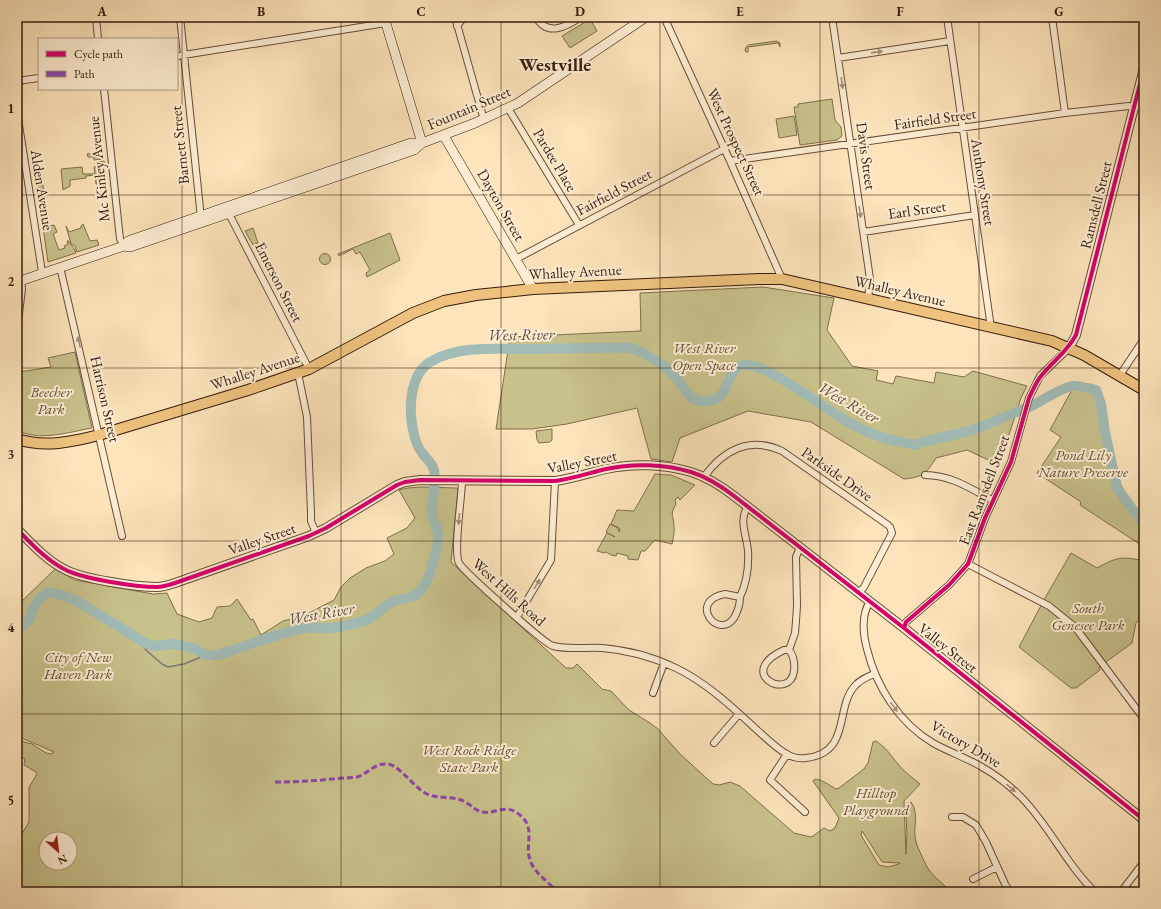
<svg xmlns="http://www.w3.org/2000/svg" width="1161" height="909" font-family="'EB Garamond',serif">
<rect width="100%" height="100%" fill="#fde4bb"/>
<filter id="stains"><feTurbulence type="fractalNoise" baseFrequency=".005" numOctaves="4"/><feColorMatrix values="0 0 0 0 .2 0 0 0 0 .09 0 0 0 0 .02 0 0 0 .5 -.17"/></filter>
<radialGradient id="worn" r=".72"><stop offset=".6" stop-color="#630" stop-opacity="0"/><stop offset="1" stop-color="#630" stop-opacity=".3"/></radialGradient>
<path fill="#c8c18b" stroke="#7f6e4c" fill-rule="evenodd" d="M 590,19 L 597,31 L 570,48 L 562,36 Z
M 777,41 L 780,43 L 780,47 L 778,43 L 748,47 L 748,52 L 746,52 L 745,50 L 746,47 L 748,45 Z
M 832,99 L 835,120 L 841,127 L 842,136 L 837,140 L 800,145 L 794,107 L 798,107 L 798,104 Z
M 794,116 L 797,135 L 779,138 L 776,119 Z
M 103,152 L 104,159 L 94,160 L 94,157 L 88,157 L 87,154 Z
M 104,161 L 106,182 L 96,184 L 95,175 L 86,176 L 86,178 L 70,180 L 70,186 L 63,190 L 61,169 L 82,167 L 83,174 L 95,174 L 94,167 L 98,166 L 97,162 Z
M 41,173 L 44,193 L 37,195 L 34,174 Z
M 83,224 L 90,241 L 97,240 L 99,245 L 77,252 L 75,246 L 71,244 L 66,226 L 69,232 L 81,228 L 81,226 Z
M 54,225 L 57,232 L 53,234 L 59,250 L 65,248 L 64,246 L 68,244 L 67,241 L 69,241 C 71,246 74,247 76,253 L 48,262 L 43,227 Z
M 253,228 L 258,243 L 253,245 L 245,231 Z
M 390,233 L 400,260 L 367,277 L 366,273 L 370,270 L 360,252 L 356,254 L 353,249 L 339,256 L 338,254 Z
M319.5 259a5.5 5.5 0 1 1 11 0a5.5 5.5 0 1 1-11 0Z
M 763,287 L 834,298 L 827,330 L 852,366 L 878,371 L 876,380 L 893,384 L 896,376 L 934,383 L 936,372 L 964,377 L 973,371 L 1027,386 L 1021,398 L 999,465 L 967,450 L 936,458 C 926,474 923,477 904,479 L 811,422 L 748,411 L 680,438 L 672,462 L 651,459 L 637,408 L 567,424 L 532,429 L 496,429 L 510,337 L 641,331 L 640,293 Z
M 75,352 L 92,428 C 69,432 39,442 17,430 L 17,371 L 26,371 L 51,367 L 48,358 Z
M 1074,386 C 1088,388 1096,394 1102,407 L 1121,485 L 1139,516 L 1144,522 L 1144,547 L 1080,505 L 1081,502 L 1037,473 L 1061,437 L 1050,430 Z
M 552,429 L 552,440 L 550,442 L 539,443 L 537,440 L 536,431 Z
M 655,474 L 671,475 L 695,485 L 680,500 L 678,497 L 675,500 L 676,504 C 669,516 674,515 674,527 C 675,532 673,538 672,544 L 655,540 L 645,551 L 641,551 L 638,560 L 628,559 L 628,556 L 617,553 L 616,556 L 611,555 L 606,552 L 604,553 L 597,551 L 607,533 L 615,537 L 606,532 L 610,524 L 618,528 L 619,532 L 620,530 L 619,528 L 611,524 L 617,510 L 634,511 Z
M 421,487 L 457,488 L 458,489 L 451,562 L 566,668 L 573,668 L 577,664 L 602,689 L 611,691 L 629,710 L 650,723 L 658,729 L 680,754 L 713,784 L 719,785 L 730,782 L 740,786 L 794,833 L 811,837 L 813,836 L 824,828 L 830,831 L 835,828 L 839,818 L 813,781 L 815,779 C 823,780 829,785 836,789 L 839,788 L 864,769 L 868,763 L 873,742 L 876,741 C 886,747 891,756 898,764 C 904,772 913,778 920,784 L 904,801 L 906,854 L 907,834 L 906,817 L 911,802 C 920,814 912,828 916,842 C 917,846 926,866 929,870 C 935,879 944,883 950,892 L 17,892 L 17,842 L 29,822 L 29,787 L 37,774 L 36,772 L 24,765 L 25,759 L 17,756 L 17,740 L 32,744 L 46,753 L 51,754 L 54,752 L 17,736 L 17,606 L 55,569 L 75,580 L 153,594 L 167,593 L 177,614 L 199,622 L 212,618 L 217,607 L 230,606 L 237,599 L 251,620 L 253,619 L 261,635 L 283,621 L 303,616 L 334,600 L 341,587 L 350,578 L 366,568 L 385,561 L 394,554 L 387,538 L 407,528 L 415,518 L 399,490 L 408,488 ZM 862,831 L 882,862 L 900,863 L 899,864 L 888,867 L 879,865 L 861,835 ZM 46,839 L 70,839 L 70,863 L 46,863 Z
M 1071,553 L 1097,568 C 1117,557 1121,556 1144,561 L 1144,615 L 1136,623 L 1132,643 L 1099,667 L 1100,670 L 1076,688 L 1071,688 L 1019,647 L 1045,598 Z"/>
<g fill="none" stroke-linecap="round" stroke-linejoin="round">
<path stroke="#777c73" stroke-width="1.5" d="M 135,637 L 147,651 L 162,664 L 168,667 L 184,664 L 206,655"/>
<path stroke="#a2bdb8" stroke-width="10" d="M 17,632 L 29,620 L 34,607 L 40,598 L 48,593 L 55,593 L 75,600 L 147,644 L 155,646 L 174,644 L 193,648 L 206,655 L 217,655 C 245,647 272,635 300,629 C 310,627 321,628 330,628 C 342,627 355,624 366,620 C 377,616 384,605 394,601 C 403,598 414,599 421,590 C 429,582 438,548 438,536 C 438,528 433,521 432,513 C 431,500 437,484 434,470 C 432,462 427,460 423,454 C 413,443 410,417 411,403 C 412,387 416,371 430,362 C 459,345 496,349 528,349 C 563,349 598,347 632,348 C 650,356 665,364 677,379 C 684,387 688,399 700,401 C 741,407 716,349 762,369 C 808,389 844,430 895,441 C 901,442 909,445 916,444 C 922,443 929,440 936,439 C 946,436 956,434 966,432 C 989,425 1011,414 1033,405 C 1045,399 1059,389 1072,386 C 1079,385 1089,389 1096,390 L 1101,404 L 1105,432 L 1117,488 L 1144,525"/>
<g stroke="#684d38" stroke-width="8">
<path id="minor" d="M 96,17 L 98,39
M 180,17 L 201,218
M 455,17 L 484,120
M 536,17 C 547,37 566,27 581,17
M 664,17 L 730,161 L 782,279
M 832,17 L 870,279 L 868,299
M 947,17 L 991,328
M 1052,17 L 1065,113
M 457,26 L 464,17
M 177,56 L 386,23
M 838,58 L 950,41
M 17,81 L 39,78
M 104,89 L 120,239 L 124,246
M 508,108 L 579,225
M 17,112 L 42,272
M 730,161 L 1065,113 L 1129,106 L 1144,107
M 227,210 L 309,369
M 863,232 L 975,215
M 516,259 L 724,149
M 60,267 L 122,536
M 17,330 L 22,289 L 21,280
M 298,373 L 307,417 L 311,512 L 311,521 L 316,533
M 1120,375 L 1144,339
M 925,475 C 950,475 970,488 992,500
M 704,477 C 723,450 750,436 782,451 L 888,525 L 890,527 L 892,533 L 864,587 L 859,593
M 462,480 C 462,498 453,551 459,563 C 464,572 545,644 553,646 C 569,650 587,647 602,648 C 628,650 653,657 676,668 C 707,683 732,707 757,730 C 766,738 775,747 785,753 C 791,757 799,759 806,758 C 851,753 835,709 854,687 C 859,680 867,677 874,674
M 968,564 L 1049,606 L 1075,627 L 1144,719
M 725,594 L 740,597 C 740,605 738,611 734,618 C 718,641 687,601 725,594 Z
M 740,597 C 747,582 749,568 748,551 C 747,536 738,520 748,506
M 870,602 C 861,614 863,635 867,649 C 876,686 899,723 933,743 C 949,752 967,758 982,767 C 996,775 1009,785 1021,797 C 1049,825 1066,864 1095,892
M 517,617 L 551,560 L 555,481
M 904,628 L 906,622 L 949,585 L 968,564 L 985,518 L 1011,462 L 1029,398 L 1040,376 L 1069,348
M 784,650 L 789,650 C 794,656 795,662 794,671 C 790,702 734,673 784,650 Z
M 789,650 L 795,633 L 796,621 L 797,606 L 796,557 L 800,547
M 653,693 L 664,663
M 714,743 L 739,714
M 787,754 L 770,780 L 805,812
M 952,817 L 963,817 L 976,825 L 986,842 L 1005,884 L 1010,892
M 973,879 L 997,867
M 1121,892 L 1144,862"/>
</g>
<g stroke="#684d38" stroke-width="10">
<path id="tertiary" d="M 1069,348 L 1076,335 L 1144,68
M 17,529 C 31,543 46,560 64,569 C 82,579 136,587 157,587 C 163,587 169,585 175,583 L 309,536 L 326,528 L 397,485 L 405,482 L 420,480 L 555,481 C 572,479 589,473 606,469 C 633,463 664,464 691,472 C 707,477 721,486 734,496 L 904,628 L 1144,820"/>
</g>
<g stroke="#361b0c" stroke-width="10">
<path id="secondary" d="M 384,17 L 422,143
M 444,136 L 533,289
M 124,246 L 128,241 L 411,143 L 422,143
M 17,282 L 124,246 L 130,247 L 414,150 L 422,143 L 475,123 L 518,103 L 646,17"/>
</g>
<g stroke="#361b0c" stroke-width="12">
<path id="primary" d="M 17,439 C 45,448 72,442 99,435 L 248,390 L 309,369 L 413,313 L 444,301 L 476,295 L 533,289 L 759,279 L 782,279 L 1052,341 L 1084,355 L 1144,390"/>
</g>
<use href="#minor" stroke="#feedd3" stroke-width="6"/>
<use href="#tertiary" stroke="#feedd3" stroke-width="8"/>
<use href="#secondary" stroke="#feedd3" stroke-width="9"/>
<use href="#primary" stroke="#eec27e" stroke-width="10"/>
<path stroke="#8e44ad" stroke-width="3" stroke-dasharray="6 3" stroke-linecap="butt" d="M 275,782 C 294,782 313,781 332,779 C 340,778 349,778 357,777 C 368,774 374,763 387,764 C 398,764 413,786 425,793 C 436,799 449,796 461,800 C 469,802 473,810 482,812 C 497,815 507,800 524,819 C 534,831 525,846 530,860 C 534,873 549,882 557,892"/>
<g stroke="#feedd3" stroke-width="6">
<path id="cycleway" d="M 17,529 C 31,543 46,560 64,569 C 82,579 136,587 157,587 C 163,587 169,585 175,583 L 309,536 L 326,528 L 397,485 L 405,482 L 420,480 L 555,481 C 572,479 589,473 606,469 C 633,463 664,464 691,472 C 707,477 721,486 734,496 L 904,628 L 1144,820
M 904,628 L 906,622 L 949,585 L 968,564 L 985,518 L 1011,462 L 1029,398 C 1033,390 1036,382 1041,376 C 1054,360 1066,353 1076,335 L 1144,68"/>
</g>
<use href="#cycleway" stroke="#d6006c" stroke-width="4"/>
</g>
<defs><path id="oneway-solid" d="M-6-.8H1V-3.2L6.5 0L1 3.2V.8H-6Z"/></defs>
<g fill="#a48e79">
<use href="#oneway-solid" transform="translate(877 52) rotate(-8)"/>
<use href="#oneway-solid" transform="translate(842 83) rotate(82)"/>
<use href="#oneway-solid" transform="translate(860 212) rotate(82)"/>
<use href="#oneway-solid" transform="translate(79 342) rotate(-103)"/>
<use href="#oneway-solid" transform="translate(459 519) rotate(95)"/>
<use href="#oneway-solid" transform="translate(537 584) rotate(-59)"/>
<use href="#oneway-solid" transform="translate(894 707) rotate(53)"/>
<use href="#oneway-solid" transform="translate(1011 788) rotate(40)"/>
</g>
<path fill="none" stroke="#361b0c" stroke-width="1" stroke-opacity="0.55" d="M 182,17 L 182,892M 341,17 L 341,892M 501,17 L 501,892M 660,17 L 660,892M 820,17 L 820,892M 979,17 L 979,892M 17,195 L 1144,195M 17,368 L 1144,368M 17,541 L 1144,541M 17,714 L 1144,714"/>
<g text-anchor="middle" stroke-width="4" stroke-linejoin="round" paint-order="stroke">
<g font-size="15" fill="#361b0c" stroke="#feedd3">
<text transform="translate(469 108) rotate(-23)" y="5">Fountain Street</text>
<text transform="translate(935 119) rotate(-8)" y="5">Fairfield Street</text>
<text transform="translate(736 142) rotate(65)" y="5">West Prospect Street</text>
<text transform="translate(180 145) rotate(-96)" y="5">Barnett Street</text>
<text transform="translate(866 156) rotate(82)" y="5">Davis Street</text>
<text transform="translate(555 160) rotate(59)" y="5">Pardee Place</text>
<text transform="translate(99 169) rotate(-96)" y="5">Mc Kinley Avenue</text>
<text transform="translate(983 182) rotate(81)" y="5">Anthony Street</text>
<text transform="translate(42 190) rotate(81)" y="5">Alden Avenue</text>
<text transform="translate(614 192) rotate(-28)" y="5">Fairfield Street</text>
<text transform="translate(501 205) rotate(60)" y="5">Dayton Street</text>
<text transform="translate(1096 205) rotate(-76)" y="5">Ramsdell Street</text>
<text transform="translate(917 210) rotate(-8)" y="5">Earl Street</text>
<text transform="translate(575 272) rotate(-3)" y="5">Whalley Avenue</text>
<text transform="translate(279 282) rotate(63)" y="5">Emerson Street</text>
<text transform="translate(900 291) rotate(13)" y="5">Whalley Avenue</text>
<text transform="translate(255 371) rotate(-18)" y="5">Whalley Avenue</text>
<text transform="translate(105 399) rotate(77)" y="5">Harrison Street</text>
<text transform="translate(582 462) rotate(-11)" y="5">Valley Street</text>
<text transform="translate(837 474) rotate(35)" y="5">Parkside Drive</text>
<text transform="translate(984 490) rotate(-69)" y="5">East Ramsdell Street</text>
<text transform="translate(262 539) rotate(-19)" y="5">Valley Street</text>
<text transform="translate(509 592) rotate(42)" y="5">West Hills Road</text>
<text transform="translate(948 648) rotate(38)" y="5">Valley Street</text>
<text transform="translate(966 744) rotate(30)" y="5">Victory Drive</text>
</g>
<g font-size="15" font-style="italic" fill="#624d32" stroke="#feedd3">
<text x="704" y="353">West River<tspan x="704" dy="17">Open Space</tspan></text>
<text x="51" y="397">Beecher<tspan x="51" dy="17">Park</tspan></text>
<text x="1083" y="460">Pond Lily<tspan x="1083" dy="17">Nature Preserve</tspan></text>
<text x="1088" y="613">South<tspan x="1088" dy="17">Genesee Park</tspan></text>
<text x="78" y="662">City of New<tspan x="78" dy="17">Haven Park</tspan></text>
<text x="469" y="755">West Rock Ridge<tspan x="469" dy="17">State Park</tspan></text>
<text x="876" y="798">Hilltop<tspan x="876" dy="17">Playground</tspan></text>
</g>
<g font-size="16" font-style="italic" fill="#564c40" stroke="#feedd3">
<text transform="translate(521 334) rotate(-1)" y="6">West River</text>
<text transform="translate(849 402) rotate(30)" y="6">West River</text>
<text transform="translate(321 613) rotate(-10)" y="6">West River</text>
</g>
<g font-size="19" font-weight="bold" fill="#361b0c" stroke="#feedd3">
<text x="555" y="71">Westville</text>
</g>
</g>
<rect width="1161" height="909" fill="none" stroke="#fde4bb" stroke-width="44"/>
<rect x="38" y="38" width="140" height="52" fill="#feedd3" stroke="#ae9983"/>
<rect x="46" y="51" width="20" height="6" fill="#d6006c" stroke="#ae9983"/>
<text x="74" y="58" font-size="12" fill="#361b0c">Cycle path</text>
<rect x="46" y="71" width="20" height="6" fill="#8e44ad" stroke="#ae9983"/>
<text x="74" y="78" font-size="12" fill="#361b0c">Path</text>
<g transform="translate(58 851) rotate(152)"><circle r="19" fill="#feedd3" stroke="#ae9983"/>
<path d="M0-3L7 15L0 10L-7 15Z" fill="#8f2418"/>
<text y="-6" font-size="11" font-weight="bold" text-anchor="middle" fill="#361b0c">N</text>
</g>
<rect x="22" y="22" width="1117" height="865" fill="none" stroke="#361b0c" stroke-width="1.5"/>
<g font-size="13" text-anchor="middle" font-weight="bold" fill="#361b0c">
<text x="102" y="16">A</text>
<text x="261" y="16">B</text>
<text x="421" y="16">C</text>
<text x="580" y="16">D</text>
<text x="740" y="16">E</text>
<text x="900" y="16">F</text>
<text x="1059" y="16">G</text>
<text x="11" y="113">1</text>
<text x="11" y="286">2</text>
<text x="11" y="459">3</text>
<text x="11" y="632">4</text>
<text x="11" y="805">5</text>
</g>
<rect width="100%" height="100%" filter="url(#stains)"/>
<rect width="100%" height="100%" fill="url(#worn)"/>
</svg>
